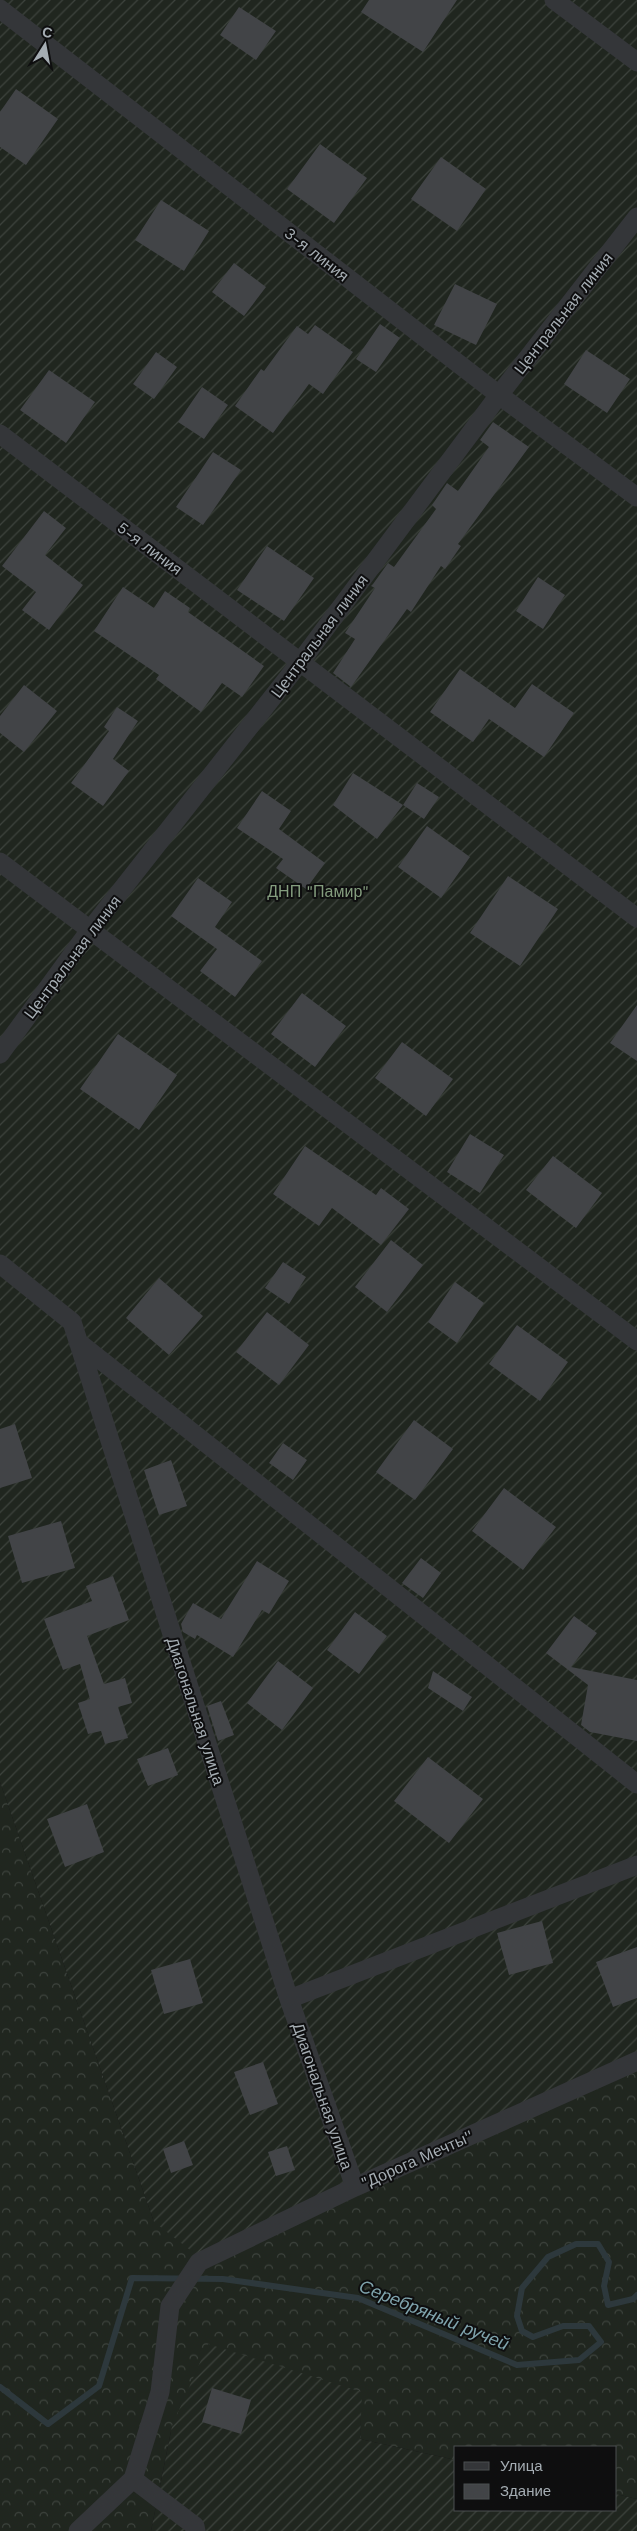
<svg xmlns="http://www.w3.org/2000/svg" width="637" height="2531" font-family="'Work Sans',sans-serif">
<defs>
<pattern id="forest-crowns" width="20" height="18" patternUnits="userSpaceOnUse" patternTransform="scale(1.25)"><rect width="20" height="18" fill="#20261f"/><path d="M2 6a3 3 0 1 1 6 0M12 15a3 3 0 1 1 6 0" fill="none" stroke="#3d433d"/></pattern>
<pattern id="garden-furrows" width="10" height="10" patternUnits="userSpaceOnUse" patternTransform="scale(1.25)"><rect width="10" height="10" fill="#20261f"/><path d="M-1 1l2-2M0 10L10 0M9 11l2-2" fill="none" stroke="#3d433d"/></pattern>
</defs>
<rect width="100%" height="100%" fill="#131314"/>
<path fill="url(#forest-crowns)" d="M 0,1782 L 154,2222 L 637,2062 L 637,2499 L 616,2494 L 616,2447 L 456,2447 L 456,2460 L 360,2439 L 361,2392 L 172,2426 L 151,2531 L 0,2531 Z"/>
<path fill="url(#garden-furrows)" d="M 0,0 L 637,0 L 637,2062 L 203,2260 L 154,2222 L 0,1782 Z
M 208,2344 L 362,2392 L 360,2439 L 456,2460 L 456,2510 L 616,2510 L 616,2494 L 637,2499 L 637,2531 L 151,2531 L 172,2426 Z"/>
<g fill="none" stroke-linecap="round" stroke-linejoin="round">
<path stroke="#2d383c" stroke-width="6" d="M 0,2387 L 48,2424 L 99,2386 L 132,2278 L 223,2279 L 358,2298 L 517,2365 L 579,2360 L 601,2342 L 589,2326 L 563,2326 L 533,2337 L 522,2331 L 517,2316 L 522,2288 L 548,2257 L 576,2244 L 598,2244 L 609,2262 L 604,2286 L 608,2305 L 633,2299 L 637,2295"/>
</g>
<path fill="#424447" d="M 369,0 L 457,0 L 423,52 L 361,12 Z
M 239,7 L 276,31 L 256,60 L 220,35 Z
M 16,89 L 58,119 L 26,165 L 0,147 L 0,112 Z
M 320,144 L 367,178 L 334,223 L 287,189 Z
M 441,157 L 486,189 L 457,231 L 411,199 Z
M 161,200 L 209,231 L 184,271 L 135,240 Z
M 234,263 L 266,287 L 244,316 L 212,292 Z
M 455,284 L 497,304 L 476,345 L 434,325 Z
M 380,324 L 400,338 L 376,372 L 356,359 Z
M 315,325 L 353,352 L 323,394 L 309,384 L 273,433 L 235,406 L 261,369 L 264,371 L 297,326 L 308,334 Z
M 586,350 L 630,379 L 607,413 L 564,384 Z
M 156,352 L 177,367 L 154,399 L 133,384 Z
M 49,370 L 95,402 L 66,443 L 20,410 Z
M 202,387 L 228,405 L 204,439 L 178,422 Z
M 493,422 L 529,447 L 458,544 L 461,546 L 445,569 L 441,566 L 411,612 L 407,609 L 351,687 L 333,673 L 355,639 L 345,633 L 375,588 L 371,586 L 373,584 L 388,563 L 394,567 L 436,509 L 432,505 L 447,483 L 458,491 L 489,447 L 480,440 Z
M 213,452 L 241,470 L 203,525 L 176,507 Z
M 44,511 L 66,528 L 45,555 L 83,585 L 49,630 L 22,610 L 36,592 L 2,566 Z
M 267,546 L 314,578 L 284,621 L 237,590 Z
M 538,577 L 565,595 L 543,629 L 516,611 Z
M 123,587 L 154,608 L 165,591 L 190,608 L 188,612 L 264,666 L 242,697 L 222,683 L 201,712 L 156,679 L 159,675 L 94,631 Z
M 460,669 L 515,708 L 532,684 L 574,713 L 544,757 L 489,719 L 473,742 L 430,712 Z
M 24,685 L 57,711 L 24,752 L 0,733 L 0,716 Z
M 117,707 L 138,721 L 113,759 L 129,771 L 103,806 L 71,783 L 109,731 L 104,727 Z
M 353,773 L 403,805 L 377,839 L 333,805 Z
M 417,783 L 439,797 L 424,819 L 403,805 Z
M 262,791 L 291,811 L 279,829 L 325,863 L 306,889 L 276,868 L 283,859 L 237,828 Z
M 427,826 L 470,857 L 441,898 L 398,867 Z
M 508,876 L 558,909 L 520,966 L 470,933 Z
M 198,878 L 232,902 L 215,927 L 262,961 L 235,997 L 200,971 L 217,949 L 171,916 Z
M 302,993 L 346,1026 L 315,1067 L 271,1034 Z
M 637,1005 L 637,1061 L 610,1043 Z
M 118,1034 L 177,1075 L 139,1130 L 80,1089 Z
M 402,1042 L 453,1079 L 426,1116 L 375,1078 Z
M 470,1134 L 504,1155 L 480,1193 L 447,1172 Z
M 305,1146 L 376,1195 L 381,1188 L 409,1209 L 381,1245 L 332,1208 L 319,1226 L 273,1194 Z
M 553,1156 L 602,1193 L 576,1228 L 526,1190 Z
M 391,1240 L 423,1265 L 387,1312 L 355,1287 Z
M 283,1262 L 306,1277 L 289,1304 L 265,1288 Z
M 159,1278 L 203,1316 L 169,1355 L 126,1318 Z
M 455,1282 L 484,1303 L 457,1343 L 428,1322 Z
M 267,1312 L 309,1345 L 279,1385 L 236,1352 Z
M 517,1325 L 568,1362 L 540,1401 L 489,1364 Z
M 414,1420 L 453,1449 L 415,1500 L 376,1472 Z
M 15,1424 L 32,1478 L 0,1488 L 0,1429 Z
M 283,1443 L 307,1460 L 293,1480 L 269,1463 Z
M 171,1460 L 187,1506 L 159,1515 L 144,1470 Z
M 504,1488 L 556,1527 L 523,1570 L 472,1531 Z
M 61,1521 L 75,1568 L 22,1583 L 8,1536 Z
M 421,1558 L 441,1573 L 423,1598 L 402,1583 Z
M 257,1561 L 289,1581 L 269,1614 L 262,1610 L 233,1657 L 197,1635 L 195,1639 L 183,1632 L 181,1624 L 193,1603 L 221,1619 Z
M 113,1576 L 129,1620 L 87,1636 L 104,1684 L 125,1678 L 132,1703 L 118,1707 L 128,1738 L 105,1744 L 101,1731 L 88,1734 L 78,1703 L 90,1699 L 80,1664 L 63,1670 L 44,1619 L 92,1601 L 86,1586 Z
M 355,1612 L 387,1636 L 359,1674 L 327,1650 Z
M 574,1616 L 597,1633 L 571,1667 L 637,1680 L 637,1741 L 590,1732 L 581,1725 L 588,1685 L 546,1653 Z
M 278,1661 L 313,1688 L 282,1730 L 247,1703 Z
M 433,1671 L 472,1697 L 463,1711 L 428,1688 Z
M 221,1701 L 234,1735 L 218,1741 L 207,1706 Z
M 168,1748 L 178,1775 L 148,1786 L 137,1759 Z
M 428,1757 L 483,1799 L 449,1843 L 394,1801 Z
M 87,1804 L 104,1852 L 65,1867 L 47,1819 Z
M 542,1921 L 553,1963 L 509,1975 L 497,1933 Z
M 637,1947 L 637,1998 L 613,2007 L 596,1962 Z
M 190,1959 L 203,2003 L 164,2014 L 151,1970 Z
M 263,2062 L 278,2104 L 250,2115 L 234,2072 Z
M 184,2141 L 193,2165 L 171,2173 L 163,2149 Z
M 287,2146 L 295,2170 L 276,2176 L 268,2152 Z
M 212,2388 L 251,2400 L 241,2434 L 202,2422 Z"/>
<g fill="none" stroke-linecap="round" stroke-linejoin="round">
<path stroke="#343639" stroke-width="19" d="M 554,0 L 637,62
M 0,9 L 499,395 L 637,497
M 0,434 L 637,918
M 0,862 L 637,1341
M 0,1054 L 90,930 L 301,661 L 499,395 L 637,217
M 0,1264 L 72,1322 L 289,1999 L 355,2187
M 78,1342 L 637,1784
M 289,1999 L 637,1865
M 133,2479 L 195,2526 L 196,2531
M 78,2531 L 133,2479 L 160,2392 L 170,2306 L 199,2262 L 355,2187 L 637,2061"/>
</g>
<g text-anchor="middle" stroke-width="4" stroke-linejoin="round" paint-order="stroke">
<g font-size="16" fill="#a5adb3" stroke="#0e0e0f">
<text transform="translate(317 254) rotate(38)" y="6">3-я линия</text>
<text transform="translate(563 313) rotate(-52)" y="6">Центральная линия</text>
<text transform="translate(150 548) rotate(37)" y="6">5-я линия</text>
<text transform="translate(319 636) rotate(-53)" y="6">Центральная линия</text>
<text transform="translate(72 957) rotate(-53)" y="6">Центральная линия</text>
<text transform="translate(196 1711) rotate(72)" y="6">Диагональная улица</text>
<text transform="translate(323 2096) rotate(71)" y="6">Диагональная улица</text>
<text transform="translate(417 2159) rotate(-24)" y="6">"Дорога Мечты''</text>
</g>
<g font-size="16" fill="#849d7e" stroke="#0e0e0f">
<text x="318" y="897">ДНП "Памир"</text>
</g>
<g font-size="18" font-style="italic" fill="#7fa3ac" stroke="#0e0e0f">
<text transform="translate(434 2315) rotate(22)" y="6">Серебряный ручей</text>
</g>
</g>
<rect x="454" y="2446" width="162" height="65" fill="#0e0e0f" stroke="#4a4e51"/>
<rect x="464" y="2462" width="25" height="8" fill="#343639" stroke="#4a4e51"/>
<text x="500" y="2471" font-size="15" fill="#a5adb3">Улица</text>
<rect x="464" y="2484" width="25" height="15" fill="#424447" stroke="#4a4e51"/>
<text x="500" y="2496" font-size="15" fill="#a5adb3">Здание</text>
<g transform="translate(45 45) rotate(11)" stroke="#0e0e0f" stroke-width="4" paint-order="stroke">
<path d="M0-4L9 19L0 12L-9 19Z" fill="#a5adb3"/>
<text y="-8" font-size="14" font-weight="bold" text-anchor="middle" fill="#a5adb3">С</text>
</g>
</svg>
